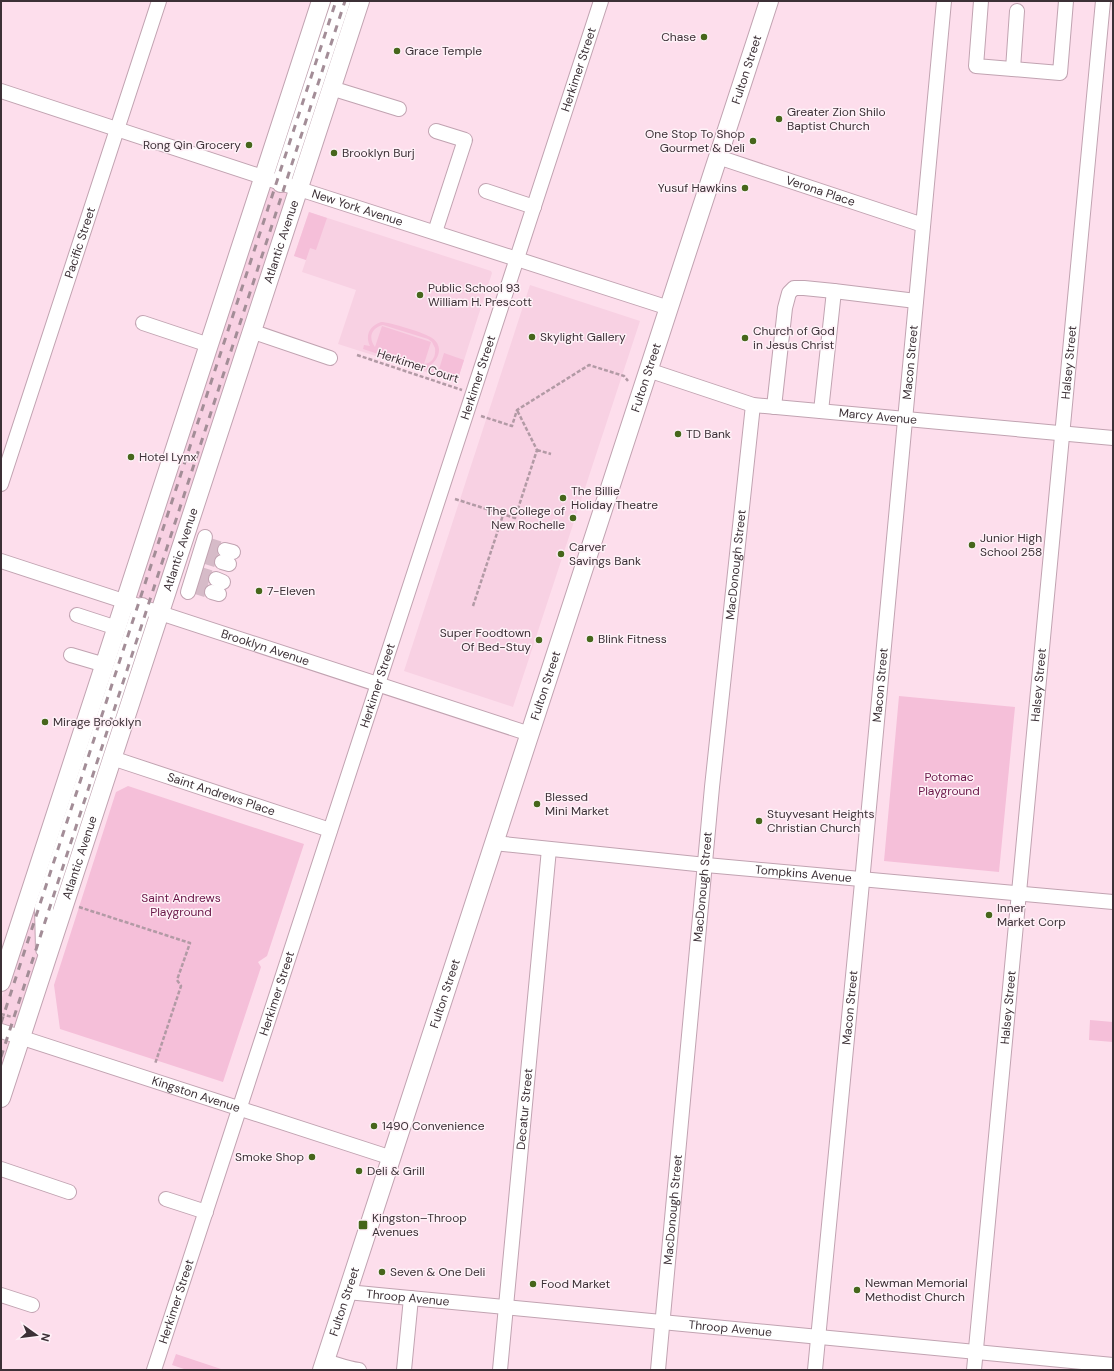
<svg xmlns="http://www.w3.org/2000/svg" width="1114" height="1371" font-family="'DM Sans',sans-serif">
<rect width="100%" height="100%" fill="#fddeec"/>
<path fill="#f8d1e3" d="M 288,130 L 307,137 L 284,200 L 287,201 L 281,219 L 278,218 L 211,429 L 1,1070 L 1,1001 L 60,817 Z
M 309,212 L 491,271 L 492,273 L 457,382 L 338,344 L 356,290 L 302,272 L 306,260 L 294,256 Z
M 530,285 L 640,321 L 513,707 L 404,671 Z"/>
<path fill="#f5bfd9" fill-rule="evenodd" d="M 309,212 L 327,218 L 316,250 L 310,248 L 306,260 L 294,256 Z
M 381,322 C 389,322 426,333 432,338 C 444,346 439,360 429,366 L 434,368 L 433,372 L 363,349 L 364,345 L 370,346 C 365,336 369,326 381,322 ZM 383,325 L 428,339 L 432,342 L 435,348 C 436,357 432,363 424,364 L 431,342 L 382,326 L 375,347 C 368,338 371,328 383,325 Z
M 444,353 L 464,360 L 457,382 L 437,376 Z
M 899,696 L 1015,707 L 999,872 L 884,861 Z
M 128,786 L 304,844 L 267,956 L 258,962 L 261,967 L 223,1082 L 60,1029 L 54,985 L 116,792 Z
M 1090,1020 L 1113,1022 L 1113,1042 L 1089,1040 Z
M 176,1354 L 224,1370 L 187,1370 L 172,1365 Z"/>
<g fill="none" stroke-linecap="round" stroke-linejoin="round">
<path stroke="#d6bbc8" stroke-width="14" stroke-dasharray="14 7" stroke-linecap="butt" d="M 206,544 L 225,550
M 203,556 L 222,562
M 197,573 L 216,579
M 193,586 L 212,592"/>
<g stroke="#c1a3b1" stroke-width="16">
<g id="minor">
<path d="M 981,1 L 976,66 L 1060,73 L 1066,1"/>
<path d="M 1013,69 L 1017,11"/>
<path d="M 331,88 L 399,109"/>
<path id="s1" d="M 1,91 L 293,187 L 669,308"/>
<path id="s2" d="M 718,157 L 923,225"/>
<path d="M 486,191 L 534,207"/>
<path d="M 435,232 L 465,140 L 436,131"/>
<path d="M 143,323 L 209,345"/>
<path d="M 251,331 L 330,358"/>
<path id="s3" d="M 648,370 L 753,405 L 1113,438"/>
<path d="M 774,407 L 785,308 L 789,293 L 794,288 L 804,288 L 834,291 L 916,301"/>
<path d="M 821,411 L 834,291"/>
<path id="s4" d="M 1,484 L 159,1"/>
<path d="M 225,550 L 233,552"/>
<path id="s5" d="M 1,561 L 530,734"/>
<path d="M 222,562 L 229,564"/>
<path d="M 216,579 L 223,582"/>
<path d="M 188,592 L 205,537"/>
<path d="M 212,592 L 219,594"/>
<path d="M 77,615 L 117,628"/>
<path d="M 71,655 L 105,665"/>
<path id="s6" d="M 112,758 L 330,830"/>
<path id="s7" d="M 494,843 L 706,865 L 1113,902"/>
<path id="s8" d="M 1,1031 L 392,1158"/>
<path d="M 1,1169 L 69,1192"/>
<path d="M 166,1199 L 206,1212"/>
<path id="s9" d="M 347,1292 L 1113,1365"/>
<path d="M 1,1295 L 32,1305"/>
<path d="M 325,1361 C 336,1364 348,1369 359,1370"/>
<path id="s10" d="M 154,1370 L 601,1"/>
<path d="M 404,1370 L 411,1298"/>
<path id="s11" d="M 500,1370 L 549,849"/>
<path id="s12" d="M 658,1370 L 712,787 L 753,405"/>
<path id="s13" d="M 815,1370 L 861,893 L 944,1"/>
<path id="s14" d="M 974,1370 L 1103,1"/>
</g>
</g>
<g stroke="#c1a3b1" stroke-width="20">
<g id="major">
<path d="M 281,183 L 341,1"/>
<path d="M 45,949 L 44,907 L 142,607"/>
<path d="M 1,982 L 321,1"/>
<path id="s15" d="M 1,1098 L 360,1"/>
<path id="s16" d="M 322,1370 L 769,1"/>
</g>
</g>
<path stroke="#b29aa5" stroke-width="2.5" stroke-dasharray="4 2" stroke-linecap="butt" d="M 357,355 L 462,390
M 481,416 L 512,426 L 517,410 L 589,365 L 624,376 L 628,381
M 537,450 L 551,454
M 455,499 L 515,518 L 537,450 L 517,410
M 473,606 L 503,515
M 79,907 L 190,943 L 177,980 L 181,986 L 155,1064
M 1,1014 L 12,1017"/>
<use href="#minor" stroke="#fff" stroke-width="14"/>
<use href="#major" stroke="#fff" stroke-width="18"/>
<path stroke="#a38d97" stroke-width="3" stroke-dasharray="7 7" stroke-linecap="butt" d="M 1,1023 L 336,1
M 1,1057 L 345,1"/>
</g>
<g fill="#46661b" stroke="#fef1f7" stroke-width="1.5">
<circle cx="704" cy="37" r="4"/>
<circle cx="397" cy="51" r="4"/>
<circle cx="779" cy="119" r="4"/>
<circle cx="753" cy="141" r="4"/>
<circle cx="249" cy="145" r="4"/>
<circle cx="334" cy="153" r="4"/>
<circle cx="745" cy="188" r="4"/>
<circle cx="420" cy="295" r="4"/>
<circle cx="532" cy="337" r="4"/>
<circle cx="745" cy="338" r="4"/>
<circle cx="678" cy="434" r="4"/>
<circle cx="131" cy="457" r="4"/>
<circle cx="563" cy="498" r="4"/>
<circle cx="573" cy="518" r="4"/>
<circle cx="972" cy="545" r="4"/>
<circle cx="561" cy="554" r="4"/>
<circle cx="259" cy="591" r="4"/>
<circle cx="590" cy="639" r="4"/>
<circle cx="539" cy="640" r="4"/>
<circle cx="45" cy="722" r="4"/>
<circle cx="537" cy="804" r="4"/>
<circle cx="759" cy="821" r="4"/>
<circle cx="989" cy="915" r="4"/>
<circle cx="374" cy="1126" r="4"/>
<circle cx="312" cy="1157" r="4"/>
<circle cx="359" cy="1171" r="4"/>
<rect x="358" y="1220" width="10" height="10" rx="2"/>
<circle cx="382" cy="1272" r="4"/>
<circle cx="533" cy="1284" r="4"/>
<circle cx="857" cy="1290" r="4"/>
</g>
<g text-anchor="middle" stroke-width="3" stroke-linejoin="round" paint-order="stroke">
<g font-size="12" fill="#3c3036" stroke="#fef1f7" text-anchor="start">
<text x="696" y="41" text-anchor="end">Chase</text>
<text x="405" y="55">Grace Temple</text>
<text x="787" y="116">Greater Zion Shilo<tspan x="787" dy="14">Baptist Church</tspan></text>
<text x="745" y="138" text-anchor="end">One Stop To Shop<tspan x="745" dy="14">Gourmet &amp; Deli</tspan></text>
<text x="241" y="149" text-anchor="end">Rong Qin Grocery</text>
<text x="342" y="157">Brooklyn Burj</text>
<text x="737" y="192" text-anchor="end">Yusuf Hawkins</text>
<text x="428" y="292">Public School 93<tspan x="428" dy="14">William H. Prescott</tspan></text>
<text x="753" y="335">Church of God<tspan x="753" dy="14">in Jesus Christ</tspan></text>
<text x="540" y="341">Skylight Gallery</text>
<text x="686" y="438">TD Bank</text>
<text x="139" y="461">Hotel Lynx</text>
<text x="571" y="495">The Billie<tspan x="571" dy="14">Holiday Theatre</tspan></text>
<text x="565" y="515" text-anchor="end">The College of<tspan x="565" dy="14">New Rochelle</tspan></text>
<text x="980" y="542">Junior High<tspan x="980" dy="14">School 258</tspan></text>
<text x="569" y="551">Carver<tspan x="569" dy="14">Savings Bank</tspan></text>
<text x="267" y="595">7-Eleven</text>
<text x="531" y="637" text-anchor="end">Super Foodtown<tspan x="531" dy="14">Of Bed-Stuy</tspan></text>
<text x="598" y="643">Blink Fitness</text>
<text x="53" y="726">Mirage Brooklyn</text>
<text x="545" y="801">Blessed<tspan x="545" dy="14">Mini Market</tspan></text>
<text x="767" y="818">Stuyvesant Heights<tspan x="767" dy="14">Christian Church</tspan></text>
<text x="997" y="912">Inner<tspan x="997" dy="14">Market Corp</tspan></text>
<text x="382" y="1130">1490 Convenience</text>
<text x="304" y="1161" text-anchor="end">Smoke Shop</text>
<text x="367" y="1175">Deli &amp; Grill</text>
<text x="372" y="1222">Kingston–Throop<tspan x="372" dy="14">Avenues</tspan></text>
<text x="390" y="1276">Seven &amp; One Deli</text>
<text x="865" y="1287">Newman Memorial<tspan x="865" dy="14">Methodist Church</tspan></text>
<text x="541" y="1288">Food Market</text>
</g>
<g font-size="12" fill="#3c3036" stroke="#fef1f7">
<text dy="4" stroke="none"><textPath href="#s10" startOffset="1368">Herkimer Street</textPath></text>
<text dy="4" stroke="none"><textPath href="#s16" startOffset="1368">Fulton Street</textPath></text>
<text dy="4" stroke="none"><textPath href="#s2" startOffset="108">Verona Place</textPath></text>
<text dy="4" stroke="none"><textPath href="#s1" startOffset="375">New York Avenue</textPath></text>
<text dy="4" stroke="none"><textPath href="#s4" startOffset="254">Pacific Street</textPath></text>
<text dy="4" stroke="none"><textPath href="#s15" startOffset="901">Atlantic Avenue</textPath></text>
<text dy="4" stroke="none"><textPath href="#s13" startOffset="1012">Macon Street</textPath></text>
<text dy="4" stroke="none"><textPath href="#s14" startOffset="1012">Halsey Street</textPath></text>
<text transform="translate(418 366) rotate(18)" y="4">Herkimer Court</text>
<text dy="4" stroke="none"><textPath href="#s10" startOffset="1044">Herkimer Street</textPath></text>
<text dy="4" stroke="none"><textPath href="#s16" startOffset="1044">Fulton Street</textPath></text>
<text dy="4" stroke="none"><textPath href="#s3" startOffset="236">Marcy Avenue</textPath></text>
<text dy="4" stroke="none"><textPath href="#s15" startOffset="577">Atlantic Avenue</textPath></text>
<text dy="4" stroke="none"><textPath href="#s12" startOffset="809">MacDonough Street</textPath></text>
<text dy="4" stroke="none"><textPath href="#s5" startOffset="278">Brooklyn Avenue</textPath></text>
<text dy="4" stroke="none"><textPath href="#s10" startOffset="720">Herkimer Street</textPath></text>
<text dy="4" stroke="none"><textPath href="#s16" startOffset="720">Fulton Street</textPath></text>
<text dy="4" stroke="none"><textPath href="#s13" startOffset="688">Macon Street</textPath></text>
<text dy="4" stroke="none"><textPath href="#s14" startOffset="688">Halsey Street</textPath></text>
<text dy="4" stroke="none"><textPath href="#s6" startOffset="115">Saint Andrews Place</textPath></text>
<text dy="4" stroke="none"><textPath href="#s15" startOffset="253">Atlantic Avenue</textPath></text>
<text dy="4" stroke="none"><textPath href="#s7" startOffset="311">Tompkins Avenue</textPath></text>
<text dy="4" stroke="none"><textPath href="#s12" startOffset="485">MacDonough Street</textPath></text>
<text dy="4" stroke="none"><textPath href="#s10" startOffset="396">Herkimer Street</textPath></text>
<text dy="4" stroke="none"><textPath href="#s16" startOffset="396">Fulton Street</textPath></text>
<text dy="4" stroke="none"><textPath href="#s13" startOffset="364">Macon Street</textPath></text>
<text dy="4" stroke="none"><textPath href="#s14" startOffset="364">Halsey Street</textPath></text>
<text dy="4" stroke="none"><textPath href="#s8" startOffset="205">Kingston Avenue</textPath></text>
<text dy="4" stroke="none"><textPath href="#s11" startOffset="262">Decatur Street</textPath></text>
<text dy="4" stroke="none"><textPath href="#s12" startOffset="161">MacDonough Street</textPath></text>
<text dy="4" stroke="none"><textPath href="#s9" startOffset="61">Throop Avenue</textPath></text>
<text dy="4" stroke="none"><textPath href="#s10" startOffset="72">Herkimer Street</textPath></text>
<text dy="4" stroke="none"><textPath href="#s16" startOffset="72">Fulton Street</textPath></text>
<text dy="4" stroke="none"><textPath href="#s9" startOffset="385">Throop Avenue</textPath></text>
</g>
<g font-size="12" fill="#691547" stroke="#fef1f7">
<text x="949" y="781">Potomac<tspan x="949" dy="14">Playground</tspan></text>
<text x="181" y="902">Saint Andrews<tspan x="181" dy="14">Playground</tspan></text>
</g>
</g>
<rect width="1114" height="1371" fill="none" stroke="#3c3036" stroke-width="4"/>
<g transform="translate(36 1335) rotate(104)" stroke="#fef1f7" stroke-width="3" paint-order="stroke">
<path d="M0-3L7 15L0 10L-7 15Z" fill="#3c3036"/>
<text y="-6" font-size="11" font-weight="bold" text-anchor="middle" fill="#3c3036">N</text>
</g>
</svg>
